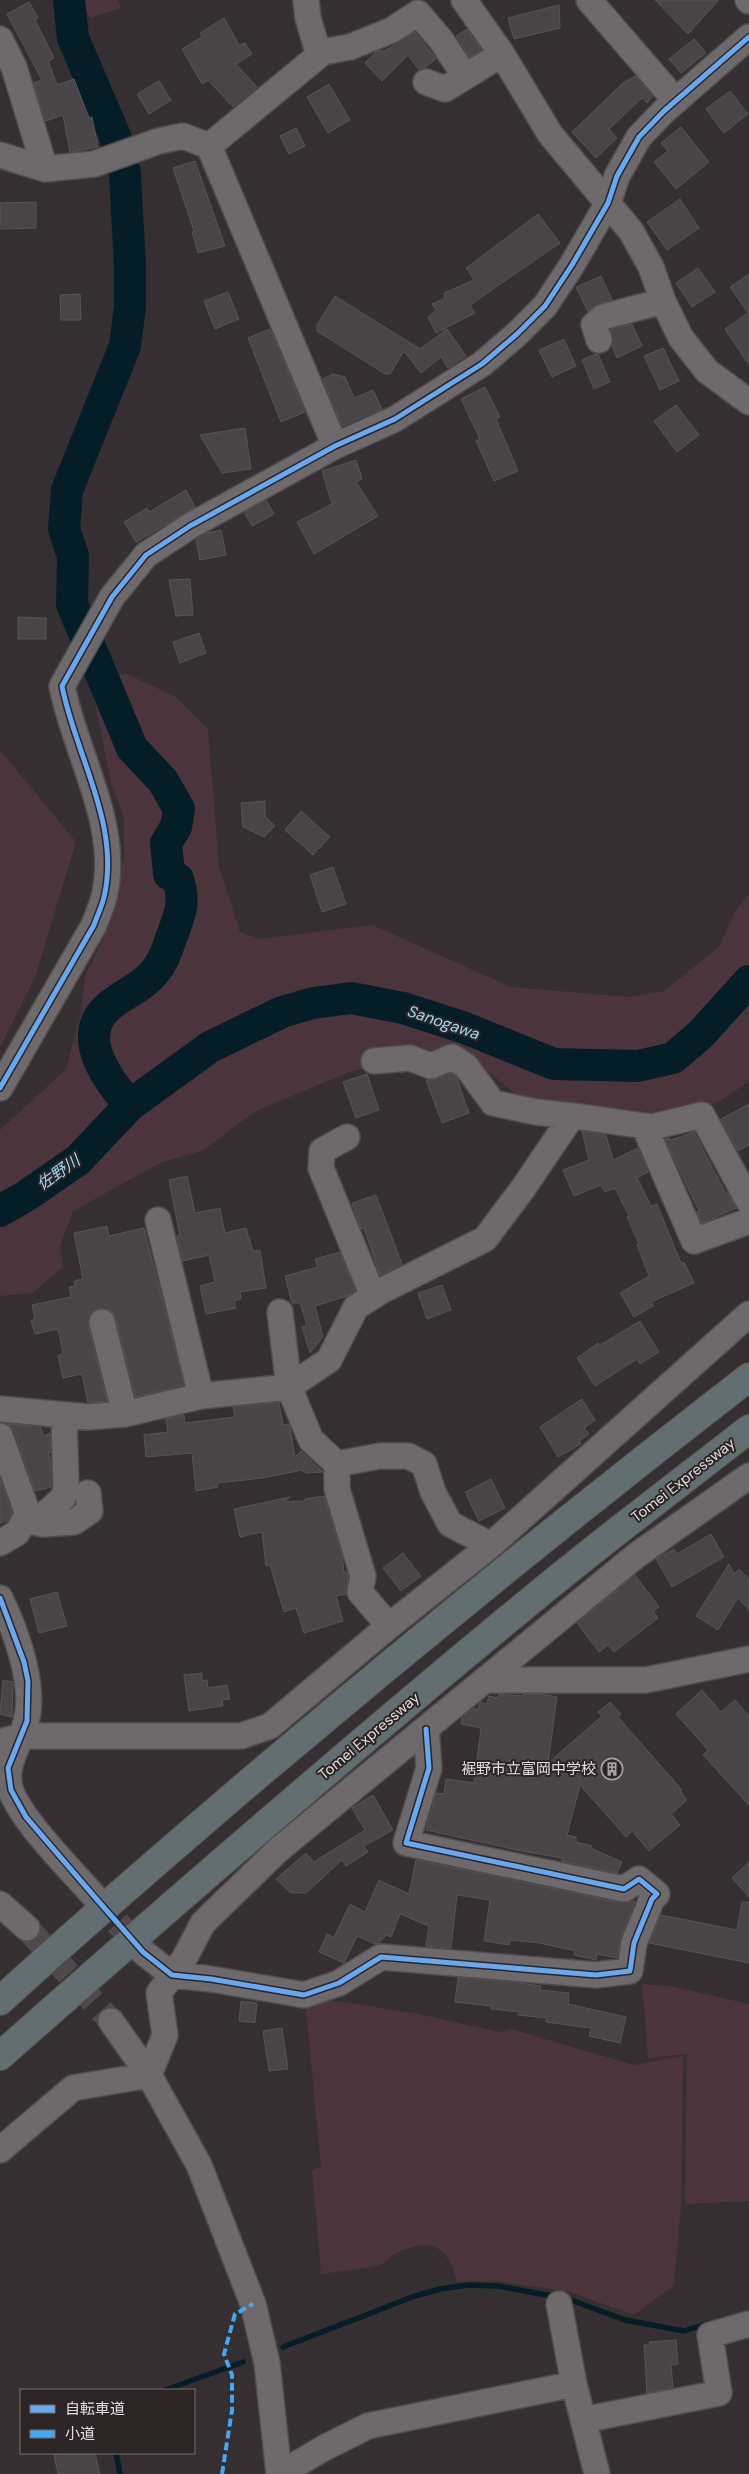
<svg xmlns="http://www.w3.org/2000/svg" width="749" height="2474" font-family="'DM Sans','Noto Sans JP',sans-serif">
<rect width="100%" height="100%" fill="#352f31"/>
<path fill="#4c343c" d="M 82,0 L 118,0 L 121,8 L 90,18 Z
M 127,674 L 176,697 L 208,729 L 219,867 L 240,932 L 260,939 L 372,925 L 511,987 L 628,997 L 664,991 L 719,947 L 735,911 L 749,894 L 749,1081 L 722,1100 L 683,1117 L 530,1105 L 457,1047 L 349,1072 L 254,1112 L 202,1151 L 162,1162 L 73,1211 L 60,1246 L 63,1267 L 32,1293 L 0,1296 L 0,1130 L 66,1069 L 81,1013 L 85,977 L 105,934 L 124,856 L 124,817 L 111,782 L 95,704 L 102,677 Z
M 0,750 L 76,842 L 35,977 L 0,1047 Z
M 642,1984 L 670,1986 L 749,2004 L 749,2201 L 685,2204 L 687,2054 L 648,2058 Z
M 328,2000 L 414,2013 L 499,2032 L 511,2029 L 634,2065 L 683,2056 L 681,2206 L 674,2285 L 634,2315 L 570,2292 L 497,2281 L 457,2282 C 449,2247 432,2237 398,2252 C 391,2255 386,2263 379,2265 C 360,2270 340,2271 321,2274 L 312,2170 L 321,2166 L 306,2009 Z"/>
<g fill="none" stroke-linecap="round" stroke-linejoin="round">
<path stroke="#051d27" stroke-width="5.5" d="M 283,2347 L 415,2296 L 440,2289 L 469,2285 L 498,2286 L 568,2299 L 625,2320 L 684,2331 L 708,2323
M 165,2390 L 243,2362
M 116,2453 L 120,2474"/>
<path stroke="#051d27" stroke-width="32" d="M 69,0 L 73,38 L 115,136 L 125,173 L 130,267 L 130,307 L 125,346 L 67,490 L 64,529 L 73,556 L 72,604 L 132,748 L 163,781 L 179,809 L 176,827 L 166,843 L 169,874 L 178,879 C 185,901 181,912 173,933 C 167,949 164,962 153,974 C 140,989 121,995 107,1008 C 75,1037 109,1082 130,1105
M 0,1211 L 26,1196 L 78,1160 L 130,1105 L 210,1047 L 282,1012 L 313,1003 L 351,998 L 403,1008 L 465,1028 L 554,1064 L 638,1066 L 673,1058 L 700,1035 L 749,981"/>
</g>
<path fill="#494445" stroke="#575355" d="M 655,0 L 719,0 L 688,34 Z
M 29,2 L 38,18 L 35,20 L 54,58 L 48,61 L 57,85 L 74,79 L 89,118 L 92,117 L 98,147 L 70,152 L 63,115 L 46,121 L 34,83 L 42,80 L 7,14 Z
M 559,5 L 560,28 L 514,39 L 508,18 Z
M 224,18 L 239,45 L 245,43 L 252,54 L 236,64 L 257,87 L 233,107 L 208,80 L 202,84 L 182,49 L 202,37 L 200,33 Z
M 467,29 L 481,50 L 470,57 L 456,36 Z
M 415,32 L 436,59 L 424,68 L 419,70 L 408,55 L 382,81 L 365,63 L 376,52 L 381,50 L 383,52 Z
M 694,39 L 706,53 L 681,73 L 669,59 Z
M 635,76 L 653,96 L 647,103 L 642,98 L 609,129 L 617,138 L 596,158 L 572,132 L 623,83 Z
M 159,81 L 171,100 L 149,114 L 137,94 Z
M 329,84 L 350,120 L 328,133 L 307,97 Z
M 730,91 L 748,114 L 724,133 L 706,109 Z
M 681,127 L 709,162 L 676,189 L 654,162 L 668,151 L 661,143 Z
M 296,128 L 305,146 L 289,154 L 280,136 Z
M 195,161 L 225,246 L 198,253 L 192,232 L 194,231 L 173,168 Z
M 680,199 L 699,228 L 667,250 L 647,222 Z
M 36,202 L 36,228 L 1,229 L 0,203 Z
M 538,214 L 560,243 L 470,305 L 475,313 L 436,333 L 428,317 L 436,310 L 432,304 L 445,298 L 444,293 L 474,280 L 466,268 Z
M 698,268 L 715,292 L 692,307 L 676,283 Z
M 749,274 L 749,365 L 725,329 L 748,313 L 730,287 Z
M 601,276 L 612,300 L 599,303 L 588,312 L 576,287 Z
M 228,292 L 239,319 L 215,329 L 204,301 Z
M 80,294 L 81,320 L 61,320 L 60,295 Z
M 335,296 L 420,349 L 447,329 L 466,356 L 448,368 L 441,357 L 421,373 L 404,351 L 390,374 L 385,374 L 317,331 L 317,325 Z
M 632,324 L 642,346 L 617,358 L 612,346 L 611,330 Z
M 270,329 L 305,412 L 281,422 L 248,338 Z
M 564,339 L 576,366 L 552,377 L 539,350 Z
M 663,348 L 679,381 L 660,390 L 644,356 Z
M 595,354 L 598,354 L 610,382 L 594,389 L 582,360 Z
M 333,374 L 345,377 L 354,398 L 373,390 L 382,409 L 342,426 L 323,379 Z
M 485,387 L 500,417 L 496,419 L 518,471 L 494,481 L 476,441 L 480,439 L 461,399 Z
M 676,405 L 699,435 L 677,452 L 654,421 Z
M 245,428 L 251,469 L 222,473 L 200,435 Z
M 356,460 L 362,479 L 356,482 L 378,516 L 314,554 L 297,522 L 332,504 L 322,471 Z
M 186,490 L 195,507 L 136,542 L 124,522 L 147,508 L 149,512 Z
M 266,500 L 274,514 L 252,526 L 244,512 Z
M 221,530 L 226,555 L 200,560 L 196,540 L 207,533 Z
M 190,579 L 193,615 L 176,616 L 169,580 Z
M 18,617 L 46,618 L 46,639 L 18,639 Z
M 199,633 L 206,653 L 180,663 L 173,642 Z
M 265,801 L 265,816 L 275,826 L 264,837 L 243,827 L 241,803 Z
M 301,811 L 330,837 L 313,855 L 285,830 Z
M 333,867 L 346,904 L 322,912 L 310,875 Z
M 451,1073 L 456,1076 L 469,1113 L 442,1123 L 426,1080 L 437,1079 Z
M 367,1074 L 379,1110 L 356,1118 L 343,1082 Z
M 749,1104 L 749,1145 L 738,1151 L 721,1119 Z
M 582,1131 L 606,1135 L 613,1160 L 638,1148 L 648,1172 L 637,1178 L 651,1206 L 657,1204 L 681,1263 L 684,1262 L 694,1283 L 651,1302 L 653,1306 L 634,1317 L 620,1293 L 649,1276 L 637,1245 L 639,1244 L 627,1217 L 629,1216 L 615,1188 L 605,1192 L 601,1185 L 574,1196 L 563,1170 L 589,1160 Z
M 694,1132 L 726,1194 L 728,1193 L 736,1208 L 702,1223 L 697,1212 L 699,1211 L 665,1139 L 669,1138 L 671,1140 Z
M 187,1176 L 195,1213 L 220,1208 L 225,1233 L 246,1228 L 253,1251 L 260,1250 L 266,1288 L 240,1292 L 241,1299 L 234,1301 L 236,1308 L 206,1314 L 200,1286 L 215,1282 L 209,1255 L 183,1261 L 177,1236 L 180,1235 L 169,1180 Z
M 376,1195 L 402,1264 L 380,1275 L 364,1228 L 361,1229 L 352,1203 Z
M 107,1226 L 109,1236 L 144,1228 L 184,1385 L 136,1397 L 116,1319 L 112,1312 L 99,1308 L 92,1312 L 88,1325 L 107,1401 L 88,1403 L 82,1374 L 63,1378 L 58,1356 L 63,1353 L 58,1329 L 35,1334 L 31,1321 L 35,1318 L 32,1305 L 71,1297 L 69,1287 L 75,1286 L 74,1281 L 83,1279 L 74,1233 Z
M 340,1252 L 355,1290 L 347,1296 L 315,1306 L 323,1337 L 310,1353 L 302,1327 L 307,1325 L 300,1303 L 292,1303 L 285,1276 L 318,1267 L 315,1259 Z
M 442,1285 L 451,1310 L 427,1319 L 418,1293 Z
M 640,1321 L 659,1352 L 640,1364 L 637,1359 L 595,1386 L 577,1358 L 598,1343 L 600,1345 Z
M 582,1399 L 595,1420 L 584,1428 L 589,1434 L 579,1441 L 581,1444 L 558,1457 L 540,1427 Z
M 279,1402 L 283,1425 L 289,1424 L 290,1427 L 295,1457 L 301,1451 L 323,1472 L 306,1473 L 302,1470 L 263,1478 L 217,1483 L 218,1487 L 196,1491 L 192,1453 L 146,1457 L 144,1435 L 168,1432 L 166,1419 L 184,1415 L 185,1423 L 235,1417 L 233,1407 Z
M 8,1424 L 40,1427 L 44,1436 L 50,1433 L 51,1452 L 48,1453 L 51,1460 L 51,1487 L 35,1491 L 14,1431 Z
M 0,1479 L 12,1513 L 7,1521 L 0,1523 Z
M 491,1479 L 505,1508 L 479,1521 L 465,1492 Z
M 324,1496 L 342,1555 L 344,1572 L 347,1572 L 348,1577 L 346,1594 L 336,1596 L 343,1621 L 304,1633 L 296,1608 L 284,1612 L 270,1565 L 266,1566 L 262,1532 L 240,1537 L 234,1509 L 290,1497 L 284,1502 L 305,1501 L 305,1499 Z
M 711,1534 L 724,1557 L 672,1587 L 656,1559 L 674,1549 L 677,1554 Z
M 403,1553 L 421,1576 L 401,1591 L 383,1568 Z
M 729,1564 L 734,1574 L 739,1569 L 749,1579 L 749,1610 L 738,1598 L 718,1630 L 696,1616 Z
M 635,1575 L 659,1607 L 653,1611 L 658,1618 L 614,1652 L 608,1645 L 599,1652 L 577,1623 Z
M 57,1592 L 67,1626 L 39,1633 L 30,1599 Z
M 202,1673 L 202,1681 L 207,1680 L 208,1688 L 227,1685 L 230,1699 L 222,1700 L 223,1706 L 189,1711 L 184,1675 Z
M 3,1680 L 13,1682 L 12,1717 L 0,1714 Z
M 702,1690 L 721,1712 L 735,1700 L 749,1716 L 749,1805 L 703,1755 L 708,1750 L 676,1714 Z
M 499,1694 L 523,1696 L 524,1694 L 541,1694 L 557,1697 L 548,1763 L 602,1716 L 598,1712 L 610,1702 L 621,1714 L 618,1717 L 682,1790 L 680,1791 L 687,1800 L 671,1814 L 680,1825 L 649,1851 L 632,1831 L 626,1837 L 580,1785 L 567,1835 L 576,1837 L 576,1842 L 592,1846 L 591,1848 L 622,1862 L 617,1873 L 561,1861 L 562,1858 L 521,1851 L 426,1830 L 436,1793 L 444,1794 L 446,1779 L 474,1783 L 481,1728 L 461,1724 L 462,1717 L 473,1708 L 478,1710 L 480,1702 L 487,1704 L 489,1696 L 498,1698 Z
M 373,1795 L 393,1830 L 364,1846 L 368,1852 L 346,1866 L 342,1860 L 306,1893 L 291,1893 L 276,1879 L 306,1853 L 314,1862 L 365,1830 L 352,1808 Z
M 416,1860 L 621,1903 L 635,1901 L 621,1938 L 617,1958 L 597,1954 L 596,1960 L 574,1955 L 575,1951 L 540,1943 L 510,1940 L 509,1945 L 484,1941 L 490,1900 L 457,1895 L 451,1948 L 426,1946 L 429,1926 L 400,1914 L 391,1937 L 386,1935 L 379,1943 L 375,1944 L 357,1936 L 344,1963 L 319,1952 L 327,1934 L 334,1937 L 350,1904 L 365,1912 L 379,1880 L 409,1894 Z
M 749,1862 L 749,1897 L 732,1878 Z
M 742,1902 L 749,1902 L 749,1963 L 649,1943 L 661,1915 L 737,1930 Z
M 458,1978 L 513,1982 L 541,1986 L 540,1990 L 569,1993 L 568,2004 L 626,2017 L 620,2043 L 589,2036 L 591,2028 L 546,2022 L 546,2018 L 518,2015 L 519,2012 L 491,2009 L 491,2006 L 455,2002 Z
M 241,2001 L 257,2003 L 255,2023 L 239,2021 Z
M 282,2028 L 288,2069 L 269,2071 L 263,2031 Z
M 676,2340 L 678,2364 L 671,2365 L 673,2388 L 647,2393 L 644,2345 L 650,2345 L 649,2342 Z
M 64,2453 L 95,2453 L 100,2474 L 58,2474 L 54,2455 Z"/>
<g fill="none" stroke-linecap="round" stroke-linejoin="round">
<path stroke="#4f494b" stroke-width="25" stroke-dasharray="25 12" stroke-linecap="butt" d="M 93,1895 L 143,1952
M 27,1928 L 111,2021"/>
<g stroke="#514c4d" stroke-width="28">
<path id="minor" d="M 306,0 L 308,18 L 319,55
M 464,0 L 502,54 L 550,134 L 631,231 L 651,267 L 663,301 L 681,338 L 707,371 L 749,402
M 589,0 L 676,101
M 748,0 L 749,1
M 0,39 L 14,67 L 45,169
M 426,82 L 445,89 L 502,54
M 209,146 L 323,52 L 350,47 L 392,30 L 418,13 L 441,40 L 465,76
M 0,155 L 45,169 L 94,164 L 159,141 L 183,136 L 209,146 L 335,446
M 599,340 L 594,325 L 603,317 L 663,301
M 374,1061 L 410,1058 L 431,1066 L 452,1057 L 466,1066 L 493,1103 L 536,1112 L 582,1117 L 652,1127 L 702,1115 L 749,1202
M 0,1088 L 94,925 C 97,916 102,906 104,897 C 121,825 75,754 62,686 L 112,597 L 146,555 L 190,526 L 335,446 L 395,419 L 482,364 L 517,334 L 545,306 L 572,265 L 608,203 L 617,176 L 639,137 L 664,111 L 749,37
M 644,1126 L 694,1241 L 749,1221
M 347,1137 L 322,1151 L 321,1168 L 373,1296
M 158,1220 L 201,1396
M 280,1312 L 289,1387 L 329,1360 L 356,1307 L 383,1290 L 485,1239 L 524,1187 L 572,1116
M 102,1322 L 125,1414
M 0,1409 L 88,1417 L 125,1414 L 201,1396 L 289,1387 L 311,1440 L 337,1464 L 337,1489 L 363,1576 L 360,1592 L 389,1626
M 0,1436 L 28,1514 L 17,1533 L 0,1543
M 337,1464 L 380,1456 L 408,1456 L 424,1464 L 433,1492 L 450,1524 L 491,1545
M 29,1521 L 43,1524 L 74,1522 L 90,1511 L 88,1493
M 36,1522 L 63,1498 L 66,1488 L 64,1415
M 0,1598 C 16,1631 36,1686 26,1722 C 20,1746 2,1766 11,1791 C 23,1822 70,1869 93,1895
M 485,1680 L 646,1680 L 749,1659
M 0,1742 L 21,1736 L 241,1736 L 270,1726 L 389,1626 L 491,1545 L 749,1314
M 0,1904 L 27,1928
M 143,1952 L 172,1975 L 211,1979 L 304,1995 L 339,1983 L 381,1957 L 596,1975 L 630,1971 L 634,1943 L 652,1899 L 657,1894 L 639,1879 L 624,1889 L 406,1843 L 429,1768 L 426,1729
M 111,2021 L 149,2075 L 199,2165 L 253,2304 L 267,2363 L 279,2474
M 0,2150 L 73,2088 L 149,2075 L 165,2035 L 159,1993 L 184,1959 L 203,1923 L 278,1850 L 637,1555 L 749,1476
M 559,2304 L 574,2384
M 583,2420 L 719,2393 L 710,2335 L 749,2324
M 280,2474 L 324,2448 L 368,2426 L 574,2384 L 597,2474"/>
</g>
<g stroke="#514c4d" stroke-width="30">
<path id="highway" d="M 0,2001 C 78,1929 159,1860 239,1791 C 406,1649 576,1511 749,1377
M 0,2056 C 178,1899 357,1743 540,1593 C 609,1536 680,1483 749,1429"/>
</g>
<use href="#minor" stroke="#6e6a6c" stroke-width="25"/>
<use href="#highway" stroke="#636e73" stroke-width="28"/>
<path stroke="#3fa9f5" stroke-width="4" stroke-dasharray="8 4" stroke-linecap="butt" d="M 222,2474 L 232,2410 L 232,2375 L 224,2354 L 235,2314 L 253,2304"/>
<g stroke="#2d2426" stroke-width="8">
<path id="cycleway" d="M 0,1088 L 94,925 C 97,916 102,906 104,897 C 121,825 75,754 62,686 L 112,597 L 146,555 L 190,526 L 335,446 L 395,419 L 482,364 L 517,334 L 545,306 L 572,265 L 608,203 L 617,176 L 639,137 L 664,111 L 749,37
M 0,1598 L 24,1662 L 28,1681 L 27,1721 L 8,1768 L 11,1790 L 26,1817 L 93,1895 L 143,1952 L 172,1975 L 211,1979 L 304,1995 L 339,1983 L 381,1957 L 596,1975 L 630,1971 L 634,1943 L 652,1899 L 657,1894 L 639,1879 L 624,1889 L 406,1843 L 429,1768 L 426,1729"/>
</g>
<use href="#cycleway" stroke="#66a8f1" stroke-width="5"/>
</g>
<defs>
<g id="building-ring" transform="scale(1.125)"><circle r="9.5" fill="#2d2426" stroke="#a7a0a2" stroke-width="1.5"/><path d="M-4-6H4V6H1V3H-1V6H-4ZM-2.5-4.3h1.7v1.8h-1.7ZM.8-4.3h1.7v1.8H.8ZM-2.5-1h1.7V.8h-1.7ZM.8-1h1.7V.8H.8Z" fill="#a7a0a2"/></g>
</defs>
<g fill-rule="evenodd">
<use href="#building-ring" x="612" y="1769"/>
</g>
<g text-anchor="middle" stroke-width="4" stroke-linejoin="round" paint-order="stroke">
<g font-size="15" fill="#e4dddf" stroke="#2d2426">
<text transform="translate(683 1480) rotate(-38)" y="5">Tomei Expressway</text>
<text transform="translate(369 1736) rotate(-40)" y="5">Tomei Expressway</text>
</g>
<g font-size="15" fill="#e4dddf" stroke="#2d2426" text-anchor="end">
<text x="596" y="1774">裾野市立富岡中学校</text>
</g>
<g font-size="16" font-style="italic" fill="#97dbf9" stroke="#2d2426">
<text transform="translate(444 1022) rotate(19)" y="6">Sanogawa</text>
<text transform="translate(58 1172) rotate(-35)" y="6">佐野川</text>
</g>
</g>
<rect x="20" y="2389" width="175" height="65" fill="#2d2426" stroke="#766e70"/>
<rect x="30" y="2405" width="25" height="8" fill="#66a8f1" stroke="#766e70"/>
<text x="65" y="2414" font-size="15" fill="#e4dddf">自転車道</text>
<rect x="30" y="2430" width="25" height="8" fill="#3fa9f5" stroke="#766e70"/>
<text x="65" y="2439" font-size="15" fill="#e4dddf">小道</text>
</svg>
